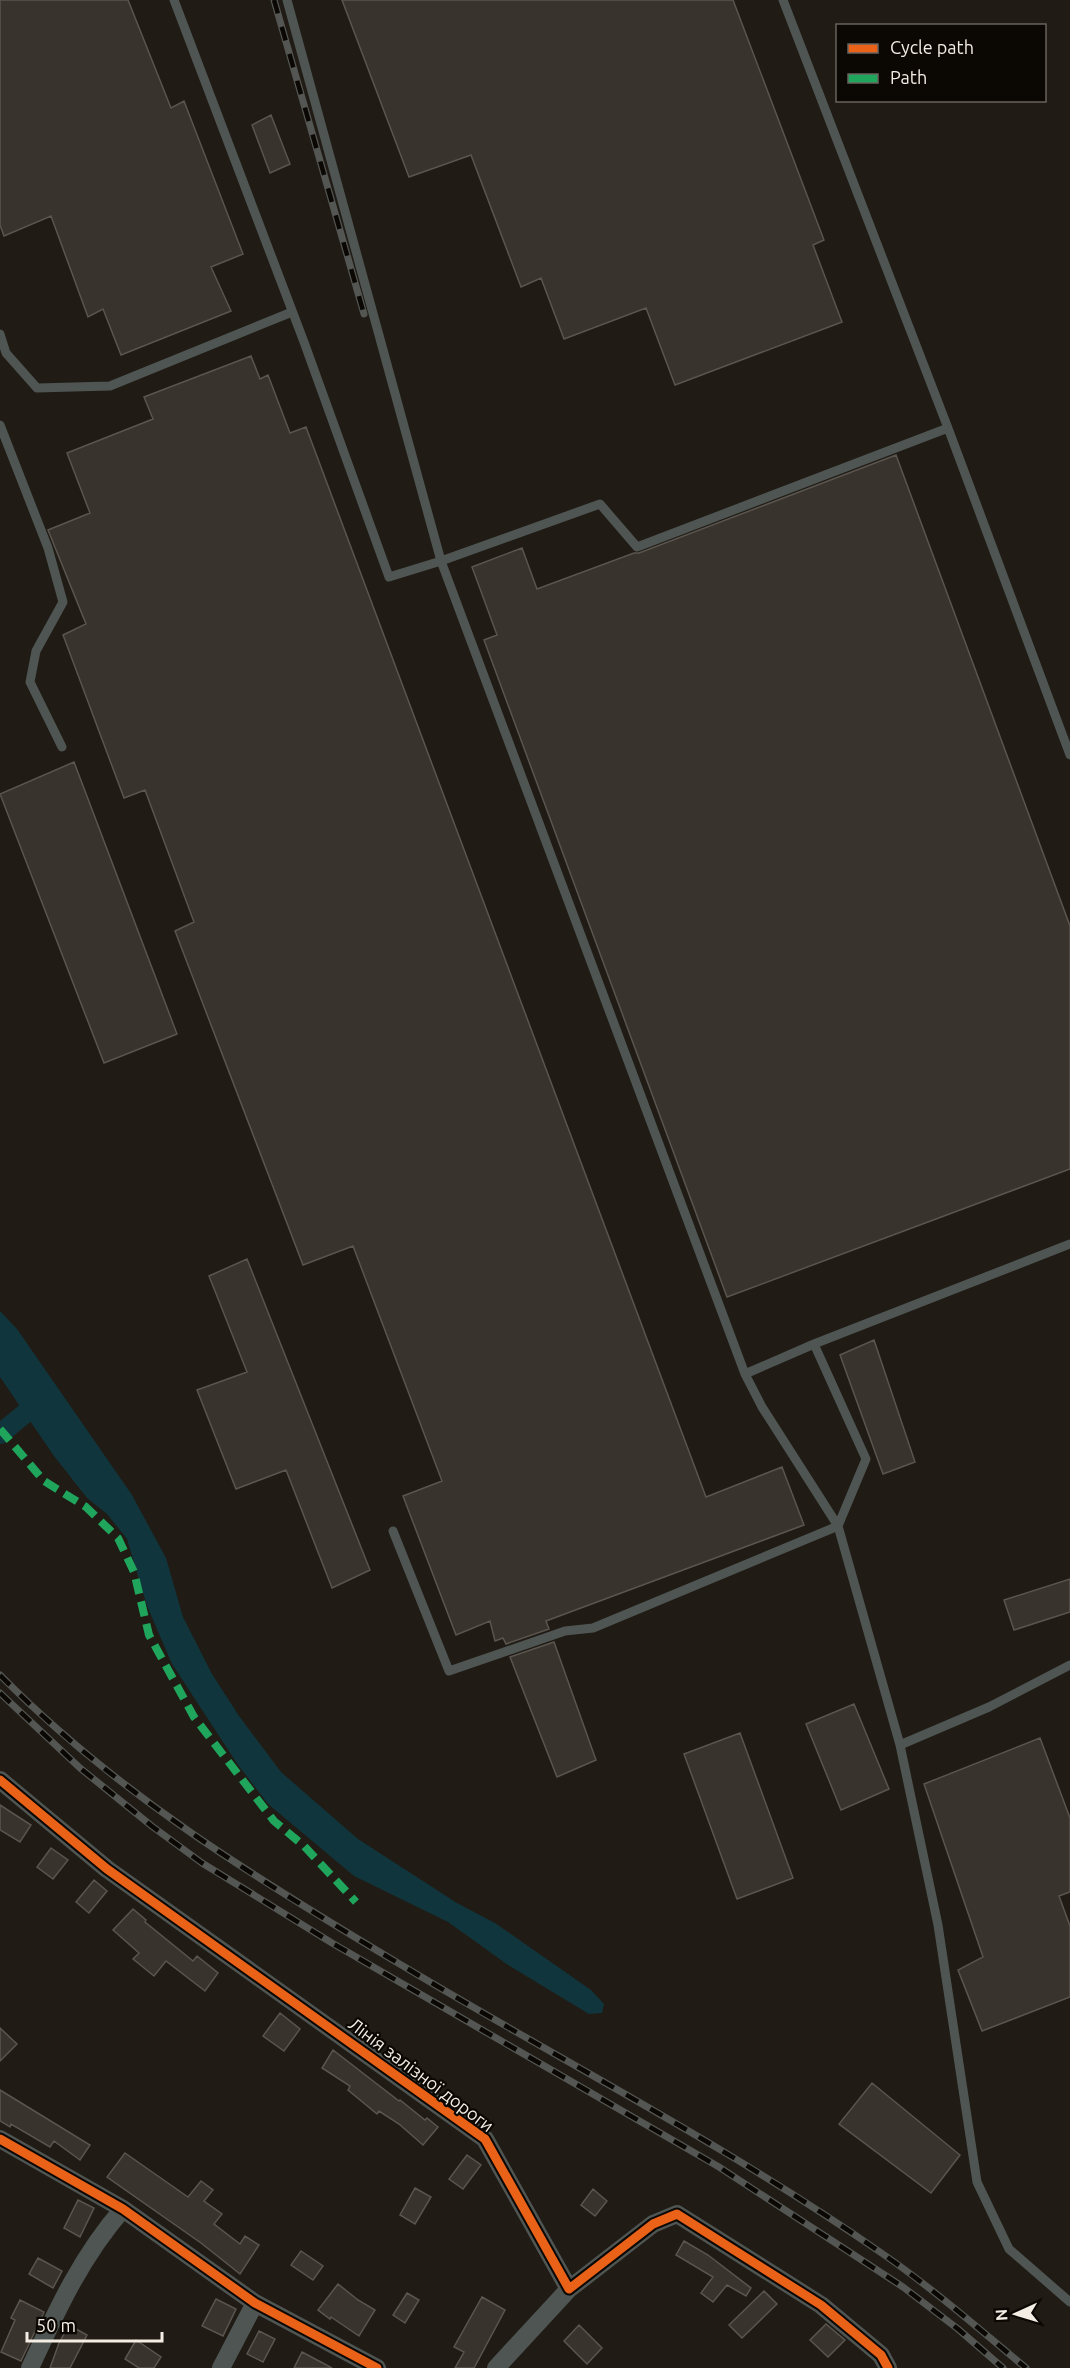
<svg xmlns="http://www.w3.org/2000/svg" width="1070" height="2368" font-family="Ubuntu,sans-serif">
<rect width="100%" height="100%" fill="#201b14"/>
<path fill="#11353c" d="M 0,1311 L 17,1329 L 132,1495 L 166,1558 L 183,1617 L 212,1674 L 239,1716 L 281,1772 L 358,1839 L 457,1903 L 495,1923 L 591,1990 L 604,2004 L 602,2013 L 589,2014 L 508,1965 L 448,1922 L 354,1876 L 268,1804 L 238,1765 L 172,1664 L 147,1606 L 127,1539 L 107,1514 L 87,1498 L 54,1456 L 0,1377 Z"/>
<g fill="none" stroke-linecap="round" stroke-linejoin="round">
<path stroke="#11353c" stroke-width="20" d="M 0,1434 L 44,1398"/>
</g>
<path fill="#39332e" stroke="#5a554f" stroke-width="1.5" d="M 0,0 L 128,0 L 171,108 L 184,101 L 243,254 L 211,267 L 231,311 L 121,355 L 103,309 L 88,317 L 51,216 L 4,236 L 0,225 Z
M 342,0 L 733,0 L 824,240 L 813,245 L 842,322 L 675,385 L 646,308 L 564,339 L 541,278 L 521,287 L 471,155 L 409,177 Z
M 271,115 L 290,164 L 270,173 L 252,125 Z
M 251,356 L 260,379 L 268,375 L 290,433 L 306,427 L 706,1497 L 782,1467 L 804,1525 L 546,1621 L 549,1629 L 506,1644 L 503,1638 L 495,1641 L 490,1621 L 456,1635 L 403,1496 L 442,1481 L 353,1246 L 303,1265 L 175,931 L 194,922 L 145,790 L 124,798 L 63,635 L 86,624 L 48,530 L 90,513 L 67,453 L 153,419 L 144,397 Z
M 896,455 L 1070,926 L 1070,1169 L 727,1297 L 484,640 L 497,635 L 472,567 L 522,548 L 537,589 L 634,553 L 639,553 Z
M 74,762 L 177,1034 L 104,1063 L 0,794 Z
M 247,1259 L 370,1570 L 332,1588 L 286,1470 L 236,1489 L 197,1390 L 247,1372 L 209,1276 Z
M 874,1340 L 915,1462 L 883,1474 L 840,1355 Z
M 1070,1579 L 1070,1612 L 1014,1630 L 1004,1600 Z
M 554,1642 L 596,1760 L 557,1777 L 510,1657 Z
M 854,1704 L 889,1789 L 841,1810 L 806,1724 Z
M 740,1733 L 793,1878 L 737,1899 L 684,1754 Z
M 1040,1738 L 1070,1818 L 1070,1892 L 1059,1896 L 1070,1926 L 1070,1997 L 982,2031 L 958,1970 L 983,1957 L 924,1784 Z
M 0,1805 L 31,1825 L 20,1842 L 0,1830 Z
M 51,1848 L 68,1860 L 53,1879 L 37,1867 Z
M 94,1880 L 107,1891 L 89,1913 L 76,1902 Z
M 133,1909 L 146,1920 L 145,1922 L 193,1961 L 197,1956 L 218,1973 L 205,1991 L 166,1961 L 154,1976 L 133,1959 L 139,1953 L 113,1930 Z
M 280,2013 L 300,2029 L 284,2051 L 263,2036 Z
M 0,2028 L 17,2044 L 0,2061 Z
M 333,2050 L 399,2101 L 400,2100 L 425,2120 L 427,2118 L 438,2127 L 423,2145 L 399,2124 L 379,2111 L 377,2114 L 348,2090 L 350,2086 L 322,2068 Z
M 872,2083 L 960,2155 L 931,2193 L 839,2124 Z
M 0,2090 L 90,2145 L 80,2160 L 54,2141 L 50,2147 L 11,2124 L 10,2127 L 0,2121 Z
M 125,2153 L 188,2197 L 201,2181 L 213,2190 L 204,2201 L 222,2214 L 214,2224 L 240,2244 L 245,2236 L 259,2245 L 240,2274 L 201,2243 L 107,2177 Z
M 467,2155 L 481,2165 L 463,2189 L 449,2179 Z
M 415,2188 L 431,2197 L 415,2224 L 400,2215 Z
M 593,2189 L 607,2201 L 595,2216 L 581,2205 Z
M 78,2200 L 94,2208 L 80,2237 L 64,2228 Z
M 684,2241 L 708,2255 L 751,2288 L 746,2296 L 727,2285 L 713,2302 L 701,2293 L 713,2277 L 676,2255 Z
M 301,2251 L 323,2266 L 313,2280 L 291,2265 Z
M 38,2258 L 62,2271 L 53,2288 L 29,2274 Z
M 338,2284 L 358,2300 L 375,2310 L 359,2336 L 331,2317 L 330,2319 L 318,2310 Z
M 764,2291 L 777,2304 L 742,2338 L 729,2325 Z
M 407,2293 L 419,2300 L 405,2323 L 393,2315 Z
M 482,2297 L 505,2310 L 474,2368 L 455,2368 L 464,2352 L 454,2347 Z
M 216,2299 L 236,2309 L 223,2336 L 202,2326 Z
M 20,2300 L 44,2312 L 21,2361 L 1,2352 L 15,2320 L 11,2318 Z
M 826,2324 L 845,2340 L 828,2357 L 810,2340 Z
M 69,2325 L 87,2335 L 70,2368 L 50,2368 L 59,2343 Z
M 579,2325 L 602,2348 L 587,2364 L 564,2341 Z
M 259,2331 L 275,2339 L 263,2362 L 247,2354 Z
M 136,2340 L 161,2357 L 154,2368 L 139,2368 L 125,2359 Z
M 302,2352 L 332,2368 L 294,2368 Z"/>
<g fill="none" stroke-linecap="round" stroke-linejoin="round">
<path stroke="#4e5552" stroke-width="9" d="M 174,0 L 304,342 L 389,577 L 441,561 L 600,504 L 637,547 L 948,428
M 287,0 L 441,561 L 745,1374 L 762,1407 L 838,1526 L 900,1745 L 989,1707 L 1070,1665
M 783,0 L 948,428 L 1070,755
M 0,334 L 6,353 L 37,388 L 110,386 L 292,312
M 0,425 L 48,548 L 63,602 L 36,651 L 30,682 L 62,747
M 745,1374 L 814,1344 L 1070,1244
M 393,1531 L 449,1671 L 565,1631 L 593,1628 L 838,1526 L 866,1459 L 814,1344
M 900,1745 L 938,1925 L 977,2182 L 1009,2249 L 1070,2302"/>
<path stroke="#4e5552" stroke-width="18" d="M 0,1780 L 107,1869 L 485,2139 L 569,2289 L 653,2224 L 677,2214 L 821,2305 L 881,2355 L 888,2368
M 0,2139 L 123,2209 L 255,2303 L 377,2368
M 30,2368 C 56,2312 82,2255 123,2209
M 221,2368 L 255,2303
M 496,2368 L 569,2289"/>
<g stroke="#535653" stroke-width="7">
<path id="rail" d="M 274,0 L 364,314
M 0,1675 C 116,1793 257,1879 398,1963 C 558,2059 726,2145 880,2252 C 931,2287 978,2328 1026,2368
M 0,1693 L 80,1768 L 153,1827 L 202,1863 L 332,1943 L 719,2167 L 903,2287 L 958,2329 L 1003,2368"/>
</g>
<use href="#rail" stroke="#0b0703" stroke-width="4.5" stroke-dasharray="14" stroke-linecap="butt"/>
<path stroke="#20a55d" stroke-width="8" stroke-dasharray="15 8" stroke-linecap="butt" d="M 0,1429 L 44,1481 L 86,1507 L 118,1538 L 134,1572 L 149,1635 L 194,1717 L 274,1821 L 304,1846 L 356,1902"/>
<g stroke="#0b0703" stroke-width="13">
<path id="cycleway" d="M 0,1780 L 107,1869 L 485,2139 L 569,2289 L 653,2224 L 677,2214 L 821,2305 L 881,2355 L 888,2368
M 0,2139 L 123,2209 L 255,2303 L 377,2368"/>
</g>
<use href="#cycleway" stroke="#ea6118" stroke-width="9"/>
</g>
<g text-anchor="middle" stroke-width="4.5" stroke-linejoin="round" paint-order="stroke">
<g font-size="18" fill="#f4ede4" stroke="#0b0703">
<text transform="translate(421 2075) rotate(37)" y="6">Лінія залізної дороги</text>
</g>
</g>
<rect x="836" y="24" width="210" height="78" fill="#0b0703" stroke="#68635d" stroke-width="1.5"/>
<rect x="848" y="44" width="30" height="9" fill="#ea6118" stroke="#68635d" stroke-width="1.5"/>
<text x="890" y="54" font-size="18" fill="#f4ede4">Cycle path</text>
<rect x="848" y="74" width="30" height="9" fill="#20a55d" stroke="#68635d" stroke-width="1.5"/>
<text x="890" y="84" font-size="18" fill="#f4ede4">Path</text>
<g transform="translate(1016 2314) rotate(266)" stroke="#0b0703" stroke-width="4.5" paint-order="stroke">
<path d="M0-4.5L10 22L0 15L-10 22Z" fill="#f4ede4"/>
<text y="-9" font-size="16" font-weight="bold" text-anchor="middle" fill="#f4ede4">N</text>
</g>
<path d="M27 2332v9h135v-9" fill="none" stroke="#f4ede4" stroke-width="3"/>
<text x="36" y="2332" font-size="18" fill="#f4ede4" stroke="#0b0703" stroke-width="4.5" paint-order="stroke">50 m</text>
</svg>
